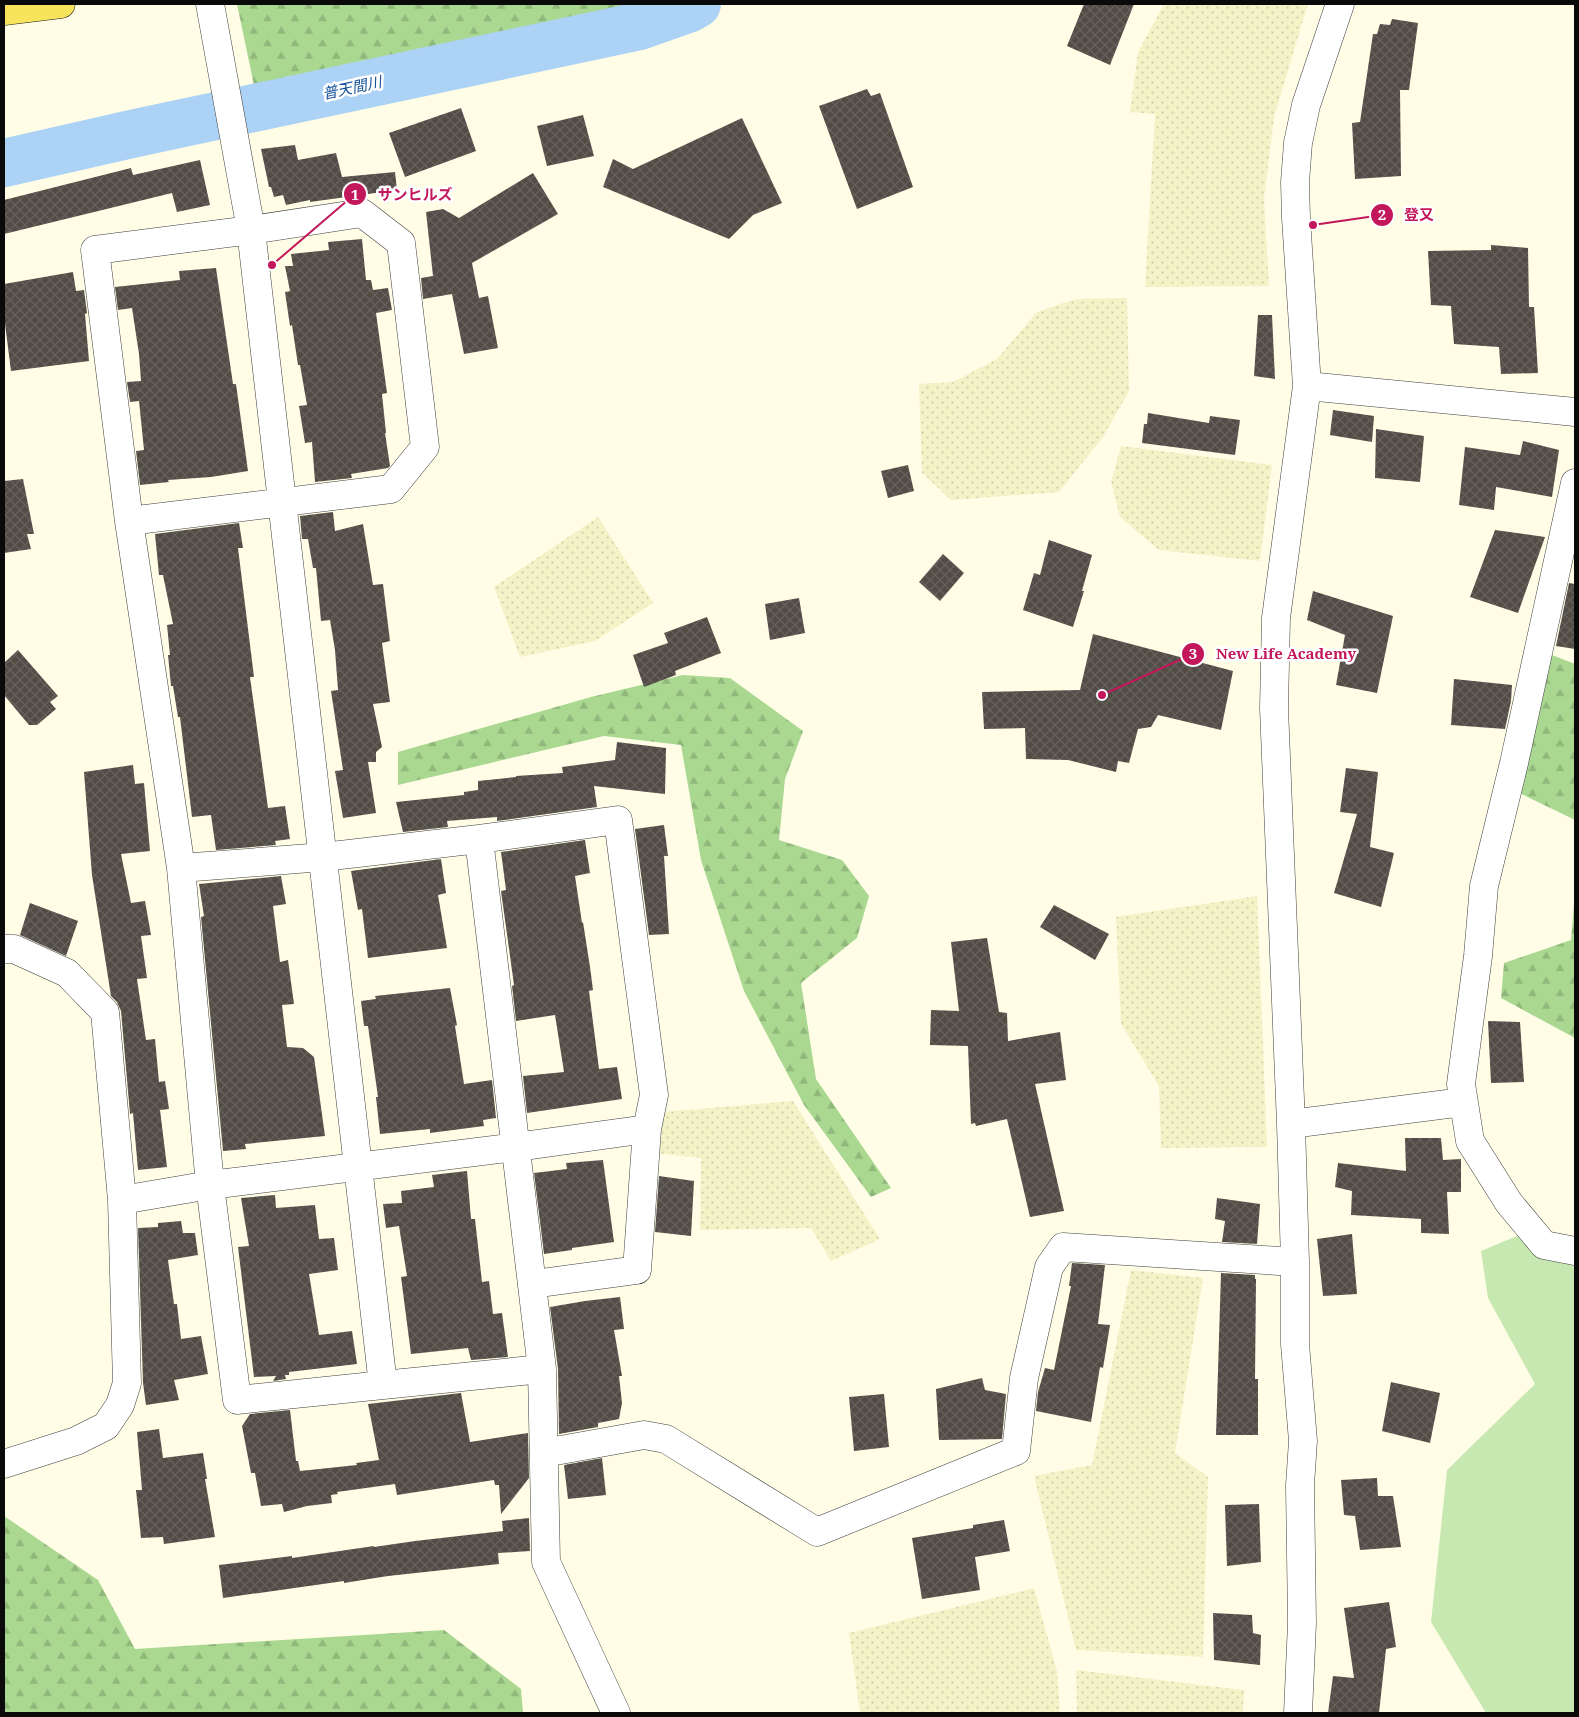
<svg xmlns="http://www.w3.org/2000/svg" width="1579" height="1717" font-family="'Noto Serif','Noto Sans JP',serif">
<defs>
<pattern id="farmland-dots" width="8" height="8" patternUnits="userSpaceOnUse" patternTransform="scale(1.25)"><rect width="8" height="8" fill="#f3f3c8"/><path d="M2 2h.1M6 6h.1" fill="none" stroke="#cfcfaa" stroke-width="1.8" stroke-linecap="round"/></pattern>
<pattern id="forest-firs" width="22" height="20" patternUnits="userSpaceOnUse" patternTransform="scale(1.25)"><rect width="22" height="20" fill="#aad891"/><path d="M5 1l3.5 6h-7zM16 11l3.5 6h-7z" fill="#91b87c"/></pattern>
<pattern id="building-cross-hatch" width="8" height="8" patternUnits="userSpaceOnUse" patternTransform="scale(1.25)"><rect width="8" height="8" fill="#524c46"/><path d="M0 0l8 8M0 8l8-8" fill="none" stroke="#66615c"/></pattern>
</defs>
<rect width="100%" height="100%" fill="#fffde6"/>
<path fill="url(#farmland-dots)" d="M 1164,4 L 1308,4 L 1274,117 L 1264,199 L 1269,286 L 1145,287 L 1155,114 L 1130,112 L 1138,52 Z
M 1127,298 L 1129,391 L 1103,437 L 1059,492 L 951,500 L 922,473 L 919,384 L 953,382 L 997,359 L 1037,312 L 1076,299 Z
M 1121,446 L 1272,465 L 1260,561 L 1159,550 L 1120,517 L 1111,482 Z
M 598,517 L 653,603 L 595,641 L 520,657 L 494,587 Z
M 1257,896 L 1267,1147 L 1161,1148 L 1159,1086 L 1121,1024 L 1116,917 Z
M 793,1101 L 880,1239 L 831,1261 L 811,1228 L 700,1230 L 701,1158 L 655,1153 L 662,1112 Z
M 1131,1270 L 1203,1278 L 1175,1453 L 1208,1477 L 1203,1657 L 1076,1650 L 1034,1476 L 1092,1465 Z
M 1034,1588 L 1057,1671 L 1060,1713 L 860,1713 L 849,1633 Z
M 1076,1670 L 1244,1690 L 1243,1713 L 1077,1713 Z"/>
<path fill="#c8e8b2" d="M 1517,1236 L 1547,1255 L 1575,1266 L 1575,1713 L 1486,1713 L 1431,1622 L 1447,1470 L 1535,1384 L 1488,1298 L 1481,1251 Z"/>
<path fill="url(#forest-firs)" d="M 237,4 L 649,4 L 632,15 L 256,95 Z
M 1552,655 L 1575,664 L 1575,820 L 1515,791 Z
M 683,675 L 730,678 L 803,731 L 785,779 L 779,840 L 842,860 L 869,896 L 857,938 L 801,983 L 816,1079 L 891,1188 L 871,1197 L 804,1105 L 744,991 L 701,860 L 681,745 L 604,736 L 398,785 L 398,752 L 591,697 Z
M 1575,892 L 1575,1038 L 1501,998 L 1504,963 L 1571,940 Z
M 4,1516 L 98,1580 L 135,1649 L 444,1630 L 521,1689 L 523,1713 L 4,1713 Z"/>
<g fill="none" stroke-linecap="round" stroke-linejoin="round">
<path stroke="#acd2f5" stroke-width="48" d="M 4,163 L 136,133 L 640,26 L 688,9 L 697,4"/>
</g>
<path fill="url(#building-cross-hatch)" d="M 1084,4 L 1134,4 L 1110,65 L 1067,46 Z
M 1392,19 L 1418,23 L 1409,90 L 1400,90 L 1401,176 L 1355,179 L 1352,123 L 1360,122 L 1373,34 L 1377,34 L 1380,24 L 1390,25 Z
M 867,89 L 871,96 L 880,93 L 913,187 L 857,209 L 819,106 Z
M 461,108 L 476,151 L 405,177 L 389,133 Z
M 583,115 L 594,156 L 547,166 L 537,126 Z
M 742,118 L 782,203 L 753,215 L 729,239 L 603,187 L 613,159 L 633,169 Z
M 295,145 L 298,160 L 336,153 L 342,177 L 395,172 L 397,190 L 310,202 L 310,200 L 286,205 L 283,195 L 274,197 L 271,187 L 269,187 L 261,149 Z
M 200,160 L 210,205 L 177,212 L 172,193 L 4,234 L 4,200 L 131,168 L 133,175 Z
M 533,173 L 558,214 L 472,263 L 479,298 L 488,296 L 498,348 L 464,354 L 452,294 L 423,299 L 421,278 L 433,276 L 426,212 L 443,209 L 459,218 Z
M 362,239 L 366,280 L 371,280 L 373,290 L 388,288 L 392,310 L 376,313 L 387,393 L 382,394 L 386,433 L 385,433 L 390,466 L 388,468 L 351,474 L 352,478 L 315,482 L 312,442 L 305,443 L 299,406 L 307,405 L 300,365 L 298,365 L 292,325 L 290,326 L 285,292 L 290,291 L 285,266 L 293,266 L 291,254 L 329,250 L 328,242 Z
M 1491,245 L 1528,248 L 1529,307 L 1534,307 L 1538,373 L 1501,374 L 1499,347 L 1454,344 L 1451,306 L 1431,305 L 1428,251 L 1491,250 Z
M 216,268 L 233,384 L 236,384 L 248,471 L 211,477 L 168,480 L 169,482 L 140,485 L 136,451 L 144,450 L 139,401 L 130,402 L 127,382 L 141,381 L 139,354 L 132,308 L 118,310 L 115,287 L 180,280 L 179,271 Z
M 73,272 L 76,291 L 84,290 L 87,313 L 85,314 L 89,361 L 11,371 L 4,316 L 4,284 Z
M 1258,315 L 1272,315 L 1275,379 L 1254,376 Z
M 1333,410 L 1374,416 L 1372,442 L 1330,435 Z
M 1148,413 L 1209,423 L 1210,416 L 1240,420 L 1235,455 L 1142,443 L 1144,424 L 1147,424 Z
M 1376,429 L 1424,436 L 1420,482 L 1375,478 Z
M 1523,441 L 1559,450 L 1552,497 L 1496,487 L 1494,510 L 1459,505 L 1465,447 L 1520,455 Z
M 908,465 L 914,491 L 888,498 L 881,471 Z
M 23,479 L 34,534 L 27,534 L 31,549 L 4,553 L 4,481 Z
M 333,512 L 335,531 L 363,524 L 373,585 L 383,584 L 390,641 L 382,643 L 390,702 L 373,704 L 382,747 L 376,752 L 376,762 L 368,762 L 376,813 L 343,818 L 335,771 L 343,770 L 331,691 L 338,690 L 335,650 L 330,620 L 321,621 L 316,568 L 313,568 L 308,539 L 302,539 L 300,516 Z
M 239,523 L 243,548 L 238,548 L 254,677 L 250,677 L 268,808 L 285,806 L 290,839 L 275,841 L 276,845 L 216,850 L 211,815 L 192,817 L 180,717 L 178,717 L 173,686 L 171,686 L 168,655 L 170,655 L 167,625 L 173,624 L 163,575 L 159,575 L 155,534 Z
M 1495,530 L 1545,537 L 1518,613 L 1470,597 Z
M 1049,540 L 1092,555 L 1082,591 L 1084,591 L 1073,627 L 1023,610 L 1034,573 L 1040,575 Z
M 943,554 L 964,573 L 940,601 L 919,582 Z
M 1569,583 L 1575,584 L 1575,649 L 1556,646 Z
M 1313,591 L 1393,616 L 1377,693 L 1336,685 L 1345,635 L 1307,620 Z
M 799,598 L 805,633 L 770,640 L 765,604 Z
M 707,617 L 721,653 L 675,671 L 676,675 L 644,687 L 633,655 L 668,643 L 664,633 Z
M 1093,634 L 1233,671 L 1221,730 L 1158,715 L 1151,727 L 1138,729 L 1129,763 L 1118,761 L 1116,772 L 1068,760 L 1026,759 L 1025,728 L 984,729 L 982,692 L 1080,690 Z
M 18,650 L 58,696 L 50,702 L 56,709 L 37,725 L 29,725 L 4,695 L 4,663 Z
M 1454,679 L 1512,685 L 1511,701 L 1505,729 L 1451,725 Z
M 617,742 L 666,748 L 665,794 L 594,786 L 597,807 L 497,821 L 497,817 L 447,821 L 448,827 L 403,832 L 396,802 L 464,795 L 464,792 L 478,790 L 478,781 L 516,777 L 516,776 L 563,773 L 562,767 L 615,760 Z
M 133,765 L 135,784 L 144,783 L 150,851 L 121,854 L 131,903 L 145,901 L 151,935 L 141,936 L 147,978 L 137,979 L 146,1040 L 155,1039 L 159,1082 L 165,1081 L 169,1109 L 160,1110 L 167,1167 L 138,1170 L 133,1113 L 130,1114 L 121,1011 L 117,1002 L 111,996 L 92,875 L 84,772 Z
M 1346,768 L 1378,772 L 1370,847 L 1394,853 L 1381,907 L 1334,893 L 1357,814 L 1340,812 Z
M 664,825 L 668,856 L 664,856 L 669,934 L 649,935 L 635,829 Z
M 585,840 L 590,873 L 575,876 L 582,923 L 583,922 L 590,967 L 593,990 L 589,991 L 599,1069 L 617,1067 L 622,1099 L 527,1113 L 523,1076 L 564,1072 L 555,1015 L 516,1021 L 512,986 L 514,985 L 501,891 L 506,890 L 501,852 Z
M 441,859 L 446,893 L 438,895 L 447,948 L 368,958 L 362,909 L 358,910 L 351,871 Z
M 281,876 L 286,904 L 273,906 L 280,962 L 288,960 L 294,1004 L 282,1005 L 287,1047 L 303,1048 L 314,1057 L 325,1136 L 245,1144 L 246,1149 L 223,1151 L 201,917 L 204,916 L 199,884 Z
M 30,903 L 78,921 L 66,956 L 20,935 Z
M 1054,905 L 1109,934 L 1095,960 L 1040,927 Z
M 987,938 L 999,1012 L 1007,1013 L 1008,1041 L 1060,1032 L 1066,1080 L 1035,1084 L 1064,1211 L 1030,1217 L 1007,1119 L 976,1126 L 975,1123 L 971,1124 L 968,1046 L 930,1045 L 931,1010 L 959,1011 L 951,942 Z
M 450,988 L 457,1025 L 455,1026 L 464,1084 L 492,1080 L 496,1118 L 483,1120 L 484,1126 L 430,1133 L 430,1129 L 380,1134 L 376,1097 L 378,1097 L 368,1026 L 364,1026 L 361,1001 L 376,999 L 375,996 Z
M 1488,1021 L 1520,1022 L 1524,1082 L 1491,1083 Z
M 1405,1138 L 1441,1138 L 1443,1160 L 1461,1159 L 1461,1192 L 1447,1192 L 1449,1234 L 1421,1233 L 1421,1219 L 1351,1215 L 1352,1191 L 1335,1187 L 1338,1163 L 1406,1171 Z
M 603,1160 L 614,1242 L 572,1248 L 572,1250 L 544,1254 L 534,1173 L 567,1169 L 566,1163 Z
M 467,1171 L 471,1219 L 475,1219 L 482,1282 L 489,1281 L 493,1314 L 502,1313 L 508,1357 L 471,1360 L 468,1348 L 411,1354 L 401,1277 L 407,1276 L 399,1226 L 386,1228 L 383,1204 L 402,1203 L 401,1191 L 434,1187 L 432,1175 Z
M 659,1176 L 694,1181 L 691,1236 L 655,1232 Z
M 275,1195 L 276,1208 L 315,1205 L 319,1239 L 334,1238 L 338,1270 L 309,1274 L 319,1335 L 352,1331 L 357,1364 L 289,1372 L 289,1375 L 285,1375 L 286,1379 L 273,1381 L 276,1376 L 254,1377 L 238,1247 L 249,1246 L 241,1198 Z
M 1217,1198 L 1260,1204 L 1257,1244 L 1222,1242 L 1225,1221 L 1215,1219 Z
M 181,1221 L 183,1233 L 195,1233 L 198,1255 L 168,1260 L 174,1304 L 177,1304 L 181,1339 L 201,1336 L 208,1374 L 174,1380 L 179,1400 L 146,1405 L 143,1383 L 138,1228 L 158,1227 L 158,1223 Z
M 1352,1234 L 1357,1294 L 1323,1296 L 1317,1239 Z
M 1072,1263 L 1105,1265 L 1098,1324 L 1110,1325 L 1103,1368 L 1100,1367 L 1091,1422 L 1036,1411 L 1038,1392 L 1045,1368 L 1054,1370 L 1071,1286 L 1069,1286 Z
M 1221,1273 L 1255,1275 L 1255,1279 L 1256,1279 L 1255,1379 L 1258,1379 L 1258,1435 L 1216,1435 Z
M 620,1297 L 624,1329 L 614,1330 L 622,1376 L 619,1376 L 622,1403 L 619,1419 L 598,1423 L 598,1427 L 559,1434 L 558,1369 L 550,1307 L 585,1301 Z
M 982,1378 L 985,1390 L 1006,1394 L 1002,1439 L 939,1440 L 936,1389 Z
M 1391,1382 L 1440,1393 L 1430,1443 L 1382,1431 Z
M 461,1393 L 470,1442 L 528,1433 L 529,1478 L 501,1514 L 499,1485 L 495,1485 L 494,1480 L 397,1495 L 395,1484 L 337,1492 L 338,1494 L 331,1495 L 332,1503 L 307,1506 L 284,1512 L 282,1504 L 261,1506 L 255,1473 L 251,1473 L 242,1426 L 250,1414 L 290,1410 L 296,1461 L 298,1461 L 300,1471 L 357,1465 L 356,1463 L 379,1460 L 368,1404 Z
M 884,1394 L 889,1447 L 854,1451 L 849,1397 Z
M 159,1429 L 163,1458 L 203,1453 L 207,1479 L 205,1479 L 215,1537 L 164,1544 L 163,1537 L 141,1538 L 136,1490 L 142,1490 L 137,1432 Z
M 602,1458 L 606,1495 L 568,1499 L 564,1465 Z
M 1377,1478 L 1378,1496 L 1393,1496 L 1401,1547 L 1360,1550 L 1355,1516 L 1344,1515 L 1341,1480 Z
M 1259,1504 L 1261,1562 L 1227,1566 L 1225,1505 Z
M 529,1518 L 530,1551 L 498,1553 L 499,1564 L 388,1576 L 344,1583 L 344,1581 L 223,1598 L 219,1565 L 292,1556 L 292,1558 L 374,1546 L 374,1547 L 415,1541 L 503,1531 L 502,1521 Z
M 1004,1520 L 1010,1551 L 975,1557 L 980,1590 L 922,1599 L 912,1538 L 973,1528 L 973,1525 Z
M 1389,1602 L 1396,1647 L 1386,1649 L 1379,1713 L 1328,1713 L 1333,1676 L 1354,1678 L 1344,1608 Z
M 1213,1613 L 1252,1615 L 1253,1633 L 1261,1635 L 1260,1665 L 1214,1660 Z"/>
<g fill="none" stroke-linecap="round" stroke-linejoin="round">
<g stroke="#3d3d3d" stroke-width="29">
<path id="minor" d="M 210,4 L 251,230 L 383,1385 L 542,1369 L 546,1562 L 616,1713
M 1307,386 L 1575,412
M 1575,483 L 1514,763 L 1484,886 L 1478,956 L 1461,1084 L 1470,1141 L 1509,1203 L 1544,1245 L 1575,1251
M 129,521 L 391,489 L 425,447 L 401,243 L 362,213 L 251,230 L 95,250 L 129,521 L 181,868 L 210,1185 L 237,1400 L 383,1385
M 479,839 L 542,1369
M 181,868 L 323,857 L 479,839 L 618,820 L 654,1095 L 647,1129 L 637,1270 L 533,1284
M 4,949 L 14,949 L 67,973 L 105,1012 L 122,1200 L 127,1383 L 120,1405 L 106,1426 L 76,1441 L 4,1464
M 1291,1124 L 1463,1102
M 122,1200 L 210,1185 L 516,1147 L 647,1129
M 544,1453 L 644,1435 L 666,1439 L 817,1532 L 1016,1451 L 1024,1378 L 1049,1267 L 1063,1247 L 1295,1262
M 1298,1713 L 1302,1623 L 1300,1485 L 1303,1441 L 1295,1344 L 1295,1262 L 1291,1124 L 1274,708 L 1276,618 L 1307,386 L 1296,218 L 1295,182 L 1298,143 L 1306,105 L 1340,4"/>
</g>
<g stroke="#1b1b1b" stroke-width="29">
<path id="major" d="M 4,11 L 61,4"/>
</g>
<use href="#minor" stroke="#fff" stroke-width="28"/>
<use href="#major" stroke="#f8e35d" stroke-width="28"/>
</g>
<g text-anchor="middle" stroke-width="5" stroke-linejoin="round" paint-order="stroke">
<g font-size="15" font-style="italic" fill="#155299" stroke="#fff">
<text transform="translate(352 88) rotate(-12)" y="5">普天間川</text>
</g>
</g>
<path fill="none" stroke="#c2185b" stroke-width="2" d="M272 265L355 194M1313 225L1382 215M1102 695L1193 654"/>
<g fill="#c2185b" stroke="#fff" stroke-width="2">
<circle cx="272" cy="265" r="5"/>
<circle cx="1313" cy="225" r="5"/>
<circle cx="1102" cy="695" r="5"/>
<circle cx="355" cy="194" r="12"/>
<circle cx="1382" cy="215" r="12"/>
<circle cx="1193" cy="654" r="12"/>
</g>
<g font-size="15" text-anchor="middle" font-weight="bold" fill="#fff">
<text x="355" y="200">1</text>
<text x="1382" y="220">2</text>
<text x="1193" y="659">3</text>
</g>
<g font-size="15" text-anchor="middle" font-weight="bold" fill="#c2185b" stroke="#fff" stroke-width="5" stroke-linejoin="round" paint-order="stroke">
<text x="415" y="200">サンヒルズ</text>
<text x="1419" y="220">登又</text>
<text x="1286" y="659">New Life Academy</text>
</g>
<rect width="1579" height="1717" fill="none" stroke="#0a0a0a" stroke-width="10"/>
</svg>
